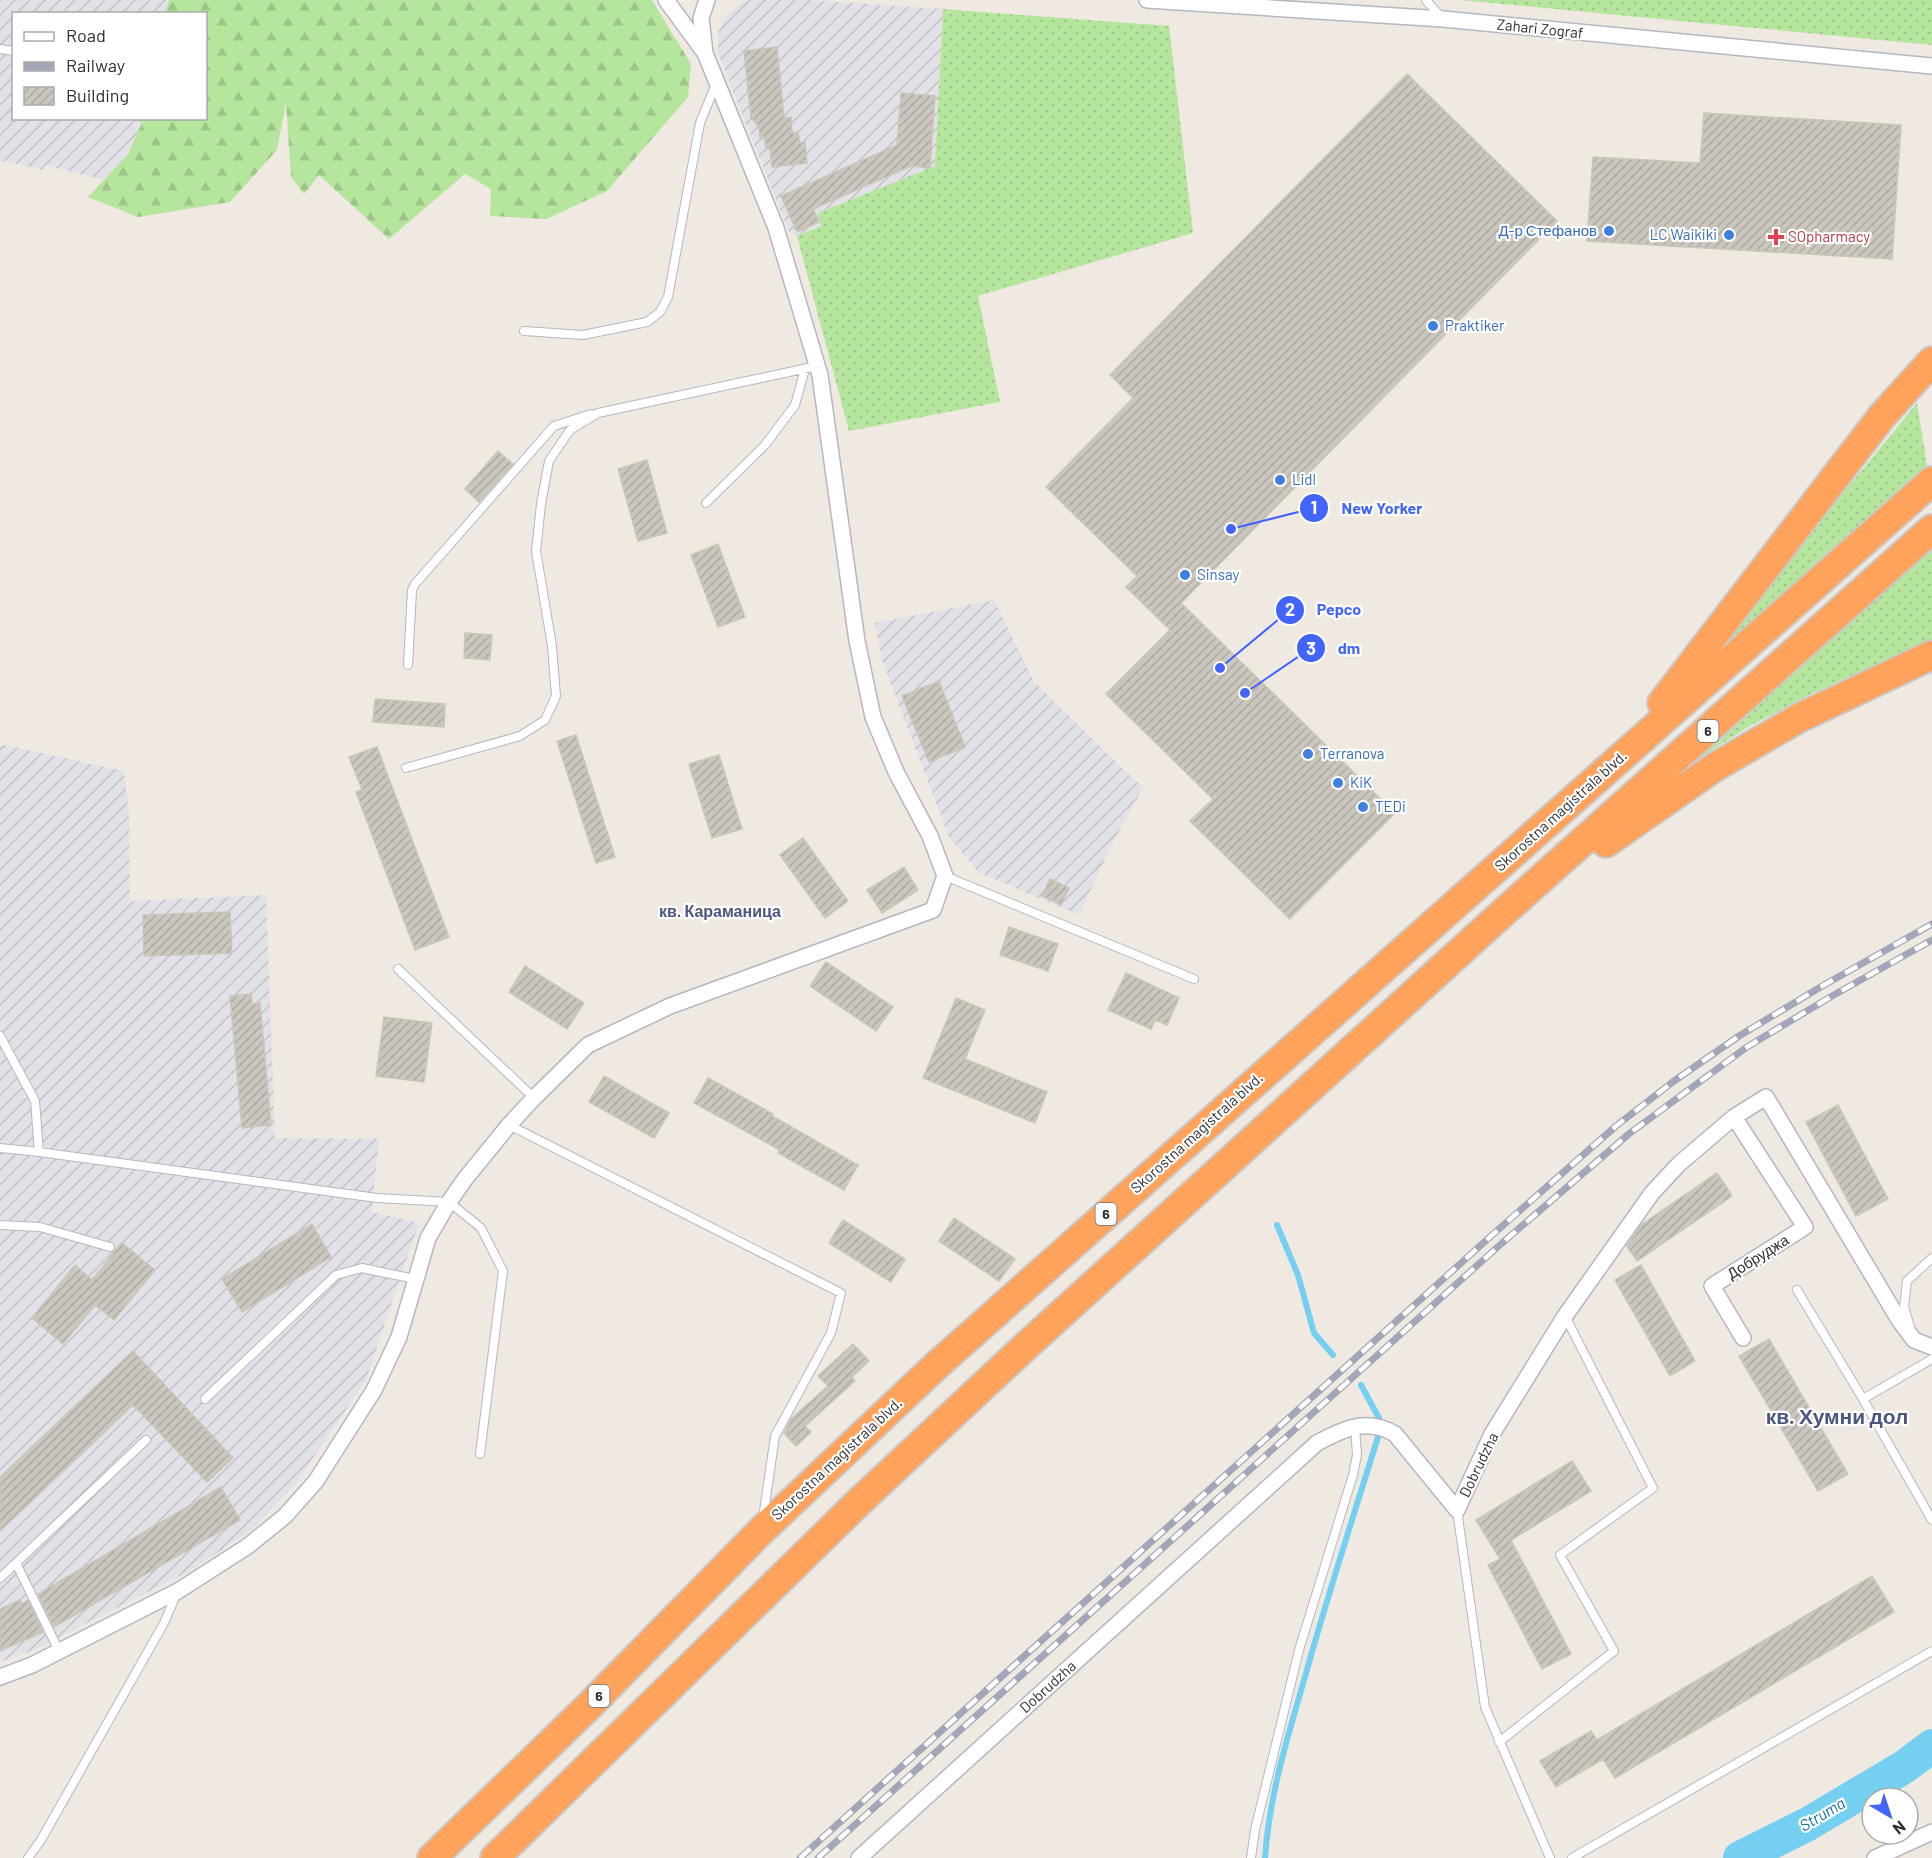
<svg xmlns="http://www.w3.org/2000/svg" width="1932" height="1858" font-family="Barlow,sans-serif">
<defs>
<pattern id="industrial-furrows" width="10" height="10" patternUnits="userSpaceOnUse" patternTransform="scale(1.5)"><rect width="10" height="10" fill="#e3e1e8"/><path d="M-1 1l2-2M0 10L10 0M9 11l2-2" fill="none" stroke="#c3c1c7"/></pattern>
<pattern id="grass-dots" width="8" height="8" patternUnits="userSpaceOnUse" patternTransform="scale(1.5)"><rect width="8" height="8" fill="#b6e59e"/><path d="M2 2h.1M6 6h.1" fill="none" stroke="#9dc588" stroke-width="1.8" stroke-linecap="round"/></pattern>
<pattern id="forest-firs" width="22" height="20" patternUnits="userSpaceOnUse" patternTransform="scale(1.5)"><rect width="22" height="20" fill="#b6e59e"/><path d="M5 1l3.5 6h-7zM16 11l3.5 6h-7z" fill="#9dc588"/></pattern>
<pattern id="building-hatch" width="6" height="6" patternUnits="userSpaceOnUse" patternTransform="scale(1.5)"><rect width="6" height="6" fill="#cbc7bf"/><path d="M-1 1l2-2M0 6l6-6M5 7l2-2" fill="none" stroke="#afaba4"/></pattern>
</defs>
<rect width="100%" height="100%" fill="#efe9e1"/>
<path fill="url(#industrial-furrows)" d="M 0,0 L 169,0 L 165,13 L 14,14 L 14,118 L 133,118 L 142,123 L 128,154 L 103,180 L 45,165 L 43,170 L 0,160 Z
M 749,0 L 810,0 L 943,9 L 935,166 L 818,213 L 821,225 L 797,236 L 789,232 L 718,53 L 718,32 L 728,14 L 743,2 Z
M 994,600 L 1034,682 L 1143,788 L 1111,846 L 1079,915 L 978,872 L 949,837 L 882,660 L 875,623 Z
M 5,745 L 124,771 L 129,816 L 130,901 L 266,895 L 275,1138 L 379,1139 L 372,1212 L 419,1223 L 366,1380 L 297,1482 L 253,1529 L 191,1570 L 34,1650 L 0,1662 L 0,746 Z"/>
<path fill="url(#grass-dots)" d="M 1460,0 L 1932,0 L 1932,45 Z
M 943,9 L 1169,26 L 1193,233 L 978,296 L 1000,402 L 849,431 L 797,236 L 821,226 L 818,213 L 935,166 Z
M 1917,403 L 1927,465 L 1693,676 Z
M 1932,549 L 1932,640 L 1815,692 L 1748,727 L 1682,769 L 1678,767 Z"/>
<path fill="url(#forest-firs)" d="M 169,0 L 652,0 L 691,64 L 688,97 L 607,191 L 546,219 L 490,216 L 491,189 L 465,174 L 389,239 L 319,175 L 304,194 L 291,177 L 286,103 L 277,150 L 230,202 L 138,217 L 88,197 L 128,154 L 142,123 L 133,119 L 206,118 L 206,14 L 165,13 Z"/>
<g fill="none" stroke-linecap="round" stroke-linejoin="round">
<path stroke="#75cff0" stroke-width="6" d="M 1277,1225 L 1298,1275 L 1314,1333 L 1333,1355
M 1265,1858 C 1269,1798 1286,1742 1303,1684 C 1326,1600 1353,1517 1379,1434 L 1379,1418 L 1361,1385"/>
<path stroke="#75cff0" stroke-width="34" d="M 1740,1858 L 1808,1824 L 1904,1767 L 1932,1746"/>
</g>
<path fill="url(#building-hatch)" stroke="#cbc5ba" stroke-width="1.5" d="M 777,47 L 784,118 L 791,117 L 792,133 L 798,132 L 800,143 L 805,142 L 807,163 L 772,167 L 770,149 L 766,149 L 764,137 L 760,138 L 759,127 L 751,118 L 744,51 Z
M 1407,74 L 1557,221 L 1181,603 L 1395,813 L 1290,919 L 1190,821 L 1213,799 L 1106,694 L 1170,630 L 1126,587 L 1137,576 L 1046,487 L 1133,398 L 1110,375 Z
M 901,93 L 935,96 L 930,168 L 911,166 L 813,209 L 819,222 L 797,232 L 781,196 L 897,145 Z
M 1704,113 L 1901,125 L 1892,259 L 1587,241 L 1593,157 L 1700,163 Z
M 498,451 L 513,464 L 479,502 L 465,489 Z
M 647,460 L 667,533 L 638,541 L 618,469 Z
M 718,544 L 745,617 L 718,627 L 691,555 Z
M 465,633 L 492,635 L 490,660 L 464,658 Z
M 939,681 L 965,747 L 929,762 L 902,696 Z
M 375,699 L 445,704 L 444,727 L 373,722 Z
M 576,735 L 615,857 L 596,863 L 557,741 Z
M 377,747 L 449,937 L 415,950 L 356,792 L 362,790 L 349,757 Z
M 719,755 L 742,829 L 712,838 L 689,764 Z
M 803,838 L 848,901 L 825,918 L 780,855 Z
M 904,867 L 918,890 L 882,913 L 867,890 Z
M 1050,879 L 1069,888 L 1061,905 L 1042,896 Z
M 230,912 L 232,953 L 144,956 L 143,915 Z
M 1009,927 L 1058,944 L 1048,971 L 1000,955 Z
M 826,962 L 893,1007 L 876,1031 L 810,986 Z
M 525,966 L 584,1003 L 567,1029 L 509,992 Z
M 1126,973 L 1179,998 L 1167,1025 L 1155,1020 L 1151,1029 L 1108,1010 Z
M 251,994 L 252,1004 L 260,1003 L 271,1125 L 242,1128 L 230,996 Z
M 956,998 L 985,1010 L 965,1059 L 1047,1092 L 1035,1123 L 923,1078 Z
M 384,1017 L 432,1023 L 424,1082 L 376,1076 Z
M 604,1076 L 669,1113 L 654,1138 L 589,1102 Z
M 708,1078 L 773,1114 L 772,1116 L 858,1165 L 844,1190 L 778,1153 L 780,1150 L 694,1103 Z
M 1838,1105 L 1888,1199 L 1856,1216 L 1806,1122 Z
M 1717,1173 L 1732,1196 L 1637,1261 L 1627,1246 L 1641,1225 Z
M 954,1218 L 1015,1259 L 999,1281 L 939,1241 Z
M 843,1220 L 905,1259 L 891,1282 L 829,1243 Z
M 312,1224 L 331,1257 L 242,1312 L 222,1279 Z
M 122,1243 L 155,1270 L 114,1320 L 95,1305 L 63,1344 L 32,1318 L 75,1265 L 92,1280 Z
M 1641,1265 L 1695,1361 L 1670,1376 L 1615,1280 Z
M 1769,1339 L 1848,1474 L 1818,1491 L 1739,1356 Z
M 853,1344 L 869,1361 L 852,1377 L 855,1381 L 805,1426 L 811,1432 L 796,1446 L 784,1433 L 791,1419 L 828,1386 L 818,1376 Z
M 133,1351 L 233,1458 L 207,1482 L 133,1405 L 0,1531 L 0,1477 Z
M 1572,1461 L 1591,1491 L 1511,1540 L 1571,1654 L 1542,1669 L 1488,1565 L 1500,1559 L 1476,1520 Z
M 221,1487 L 240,1520 L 54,1627 L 38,1594 Z
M 1872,1576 L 1894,1612 L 1615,1778 L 1603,1759 L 1556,1787 L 1540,1761 L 1591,1731 L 1597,1740 Z
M 20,1600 L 22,1604 L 28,1600 L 43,1632 L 0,1651 L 0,1609 Z"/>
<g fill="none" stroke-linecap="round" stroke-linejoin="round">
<g stroke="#b4b7c1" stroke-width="10">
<path id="lane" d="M 1426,0 L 1441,17
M 0,49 L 14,51
M 524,331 L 583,335 L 647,322 L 660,312 L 668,297 L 700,123 L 716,84
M 706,503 L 765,445 L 795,405 L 805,369
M 408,665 L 412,590 L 415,584 L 554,426 L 591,414
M 406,768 L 520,736 L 545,720 L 556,696 L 552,646 L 536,551 L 541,504 L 549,461 L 570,430 L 598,413 L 817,366
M 945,876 L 1194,979
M 398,969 L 534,1098
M 0,1036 L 35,1101 L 39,1152
M 509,1125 L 841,1293 L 831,1333 L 775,1436 L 763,1518
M 0,1148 L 39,1152 L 377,1198 L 449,1202 L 481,1228 L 503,1271 L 480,1454
M 0,1225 L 40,1227 L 110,1247
M 1797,1290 L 1863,1399 L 1932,1520
M 1910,1327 L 1904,1307 L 1907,1281 L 1932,1258
M 205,1399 L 336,1275 L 362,1268 L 415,1279
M 1863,1399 L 1932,1359
M 1457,1510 L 1485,1707 L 1550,1858
M 16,1563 L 59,1651
M 0,1578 L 146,1440
M 1499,1742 L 1614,1651 L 1560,1555 L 1653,1488 L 1565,1316
M 28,1858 L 41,1840 L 164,1623 L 177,1593
M 1251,1858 L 1255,1830 L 1299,1650 L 1353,1475 L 1357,1455 L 1355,1426
M 1572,1858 L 1932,1651"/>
</g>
<g stroke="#b4b7c1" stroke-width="18">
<path id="street" d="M 1147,0 L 1443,19 L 1932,66
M 705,53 L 701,18 L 707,0
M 1734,1117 L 1805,1227 L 1712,1286 L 1743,1338
M 0,1677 L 32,1665 L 178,1591 L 248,1546 L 285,1516 L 316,1481 L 374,1390 L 399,1337 L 428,1238 L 449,1202 L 465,1179 L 509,1125 L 534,1098 L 588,1045 L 670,1006 L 933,910 L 945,876 L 930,836 L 896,772 L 873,717 L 857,641 L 820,375 L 776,228 L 705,53 L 666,0
M 859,1858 L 1317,1443 C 1344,1429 1366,1417 1395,1434 L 1457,1510 L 1492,1434 L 1565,1316 L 1652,1193 L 1679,1164 L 1734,1117 L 1766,1097 L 1899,1320 L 1914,1340 L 1932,1347
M 1875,1858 L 1932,1832"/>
</g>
<g stroke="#c9c9c9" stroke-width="32">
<path id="highway" d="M 1662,703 L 1882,416 L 1932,361
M 1606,843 L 1715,767 L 1799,718 L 1932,655
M 432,1858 L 588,1707 L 762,1530 L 937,1365 L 1932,481
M 495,1858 L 861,1500 L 1026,1346 L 1505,911 L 1932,529"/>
</g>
<use href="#lane" stroke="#fff" stroke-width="8"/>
<use href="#street" stroke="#fff" stroke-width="15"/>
<use href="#highway" stroke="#ffa35c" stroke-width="28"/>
<g stroke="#a3a6b8" stroke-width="7">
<path id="rail" d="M 800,1858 L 1491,1236 L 1616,1126 L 1674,1081 L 1739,1036 L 1824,985 L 1932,924
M 818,1858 L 1501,1244 L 1630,1133 L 1747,1047 L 1832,996 L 1932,940"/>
</g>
<use href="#rail" stroke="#fff" stroke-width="4.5" stroke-dasharray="14" stroke-linecap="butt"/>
</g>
<g fill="#3f7fe0" stroke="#fff" stroke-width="2">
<circle cx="1609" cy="231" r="6"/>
<circle cx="1729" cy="235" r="6"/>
<circle cx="1433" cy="326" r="6"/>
<circle cx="1280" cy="480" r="6"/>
<circle cx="1185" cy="575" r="6"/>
<circle cx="1308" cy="754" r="6"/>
<circle cx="1338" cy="783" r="6"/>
<circle cx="1363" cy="807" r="6"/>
</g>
<path fill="#e0444e" stroke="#fff" stroke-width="2" d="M1773 228h6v6h6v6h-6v6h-6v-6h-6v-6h6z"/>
<g text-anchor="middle" stroke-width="4.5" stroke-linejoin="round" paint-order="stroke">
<g fill="#fff" stroke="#6d6d6d" stroke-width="1.5">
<rect x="1697.5" y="720" width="21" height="22" rx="4.5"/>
<rect x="1095.5" y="1203" width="21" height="22" rx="4.5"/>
<rect x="588.5" y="1685" width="21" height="22" rx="4.5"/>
</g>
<g font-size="14" font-weight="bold" fill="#2e2e2e">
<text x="1708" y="736">6</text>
<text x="1106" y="1219">6</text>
<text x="599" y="1701">6</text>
</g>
<g font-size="15" fill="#2e2e2e" stroke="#fff">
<text transform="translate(1540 29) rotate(6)" y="5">Zahari Zograf</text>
<text transform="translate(1561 811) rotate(-42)" y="5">Skorostna magistrala blvd.</text>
<text transform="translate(1197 1133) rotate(-42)" y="5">Skorostna magistrala blvd.</text>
<text transform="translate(1758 1257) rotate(-32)" y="5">Добруджа</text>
<text transform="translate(837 1459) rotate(-43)" y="5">Skorostna magistrala blvd.</text>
<text transform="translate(1479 1465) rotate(-64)" y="5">Dobrudzha</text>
<text transform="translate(1048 1687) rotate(-42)" y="5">Dobrudzha</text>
</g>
<g font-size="15" fill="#366cbe" stroke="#fff" text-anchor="start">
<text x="1597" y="236" text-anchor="end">Д-р Стефанов</text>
<text x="1717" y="240" text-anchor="end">LC Waikiki</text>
<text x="1445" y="331">Praktiker</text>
<text x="1292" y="485">Lidl</text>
<text x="1197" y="580">Sinsay</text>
<text x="1320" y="759">Terranova</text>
<text x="1350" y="788">KiK</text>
<text x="1375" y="812">TEDi</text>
</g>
<g font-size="15" fill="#be3a42" stroke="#fff" text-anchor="start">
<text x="1788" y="242">SOpharmacy</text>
</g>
<g font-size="16" font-weight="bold" fill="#4d5680" stroke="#fff">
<text x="720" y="917">кв. Караманица</text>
</g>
<g font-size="16" font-style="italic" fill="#0d6fa3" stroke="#fff">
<text transform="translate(1822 1814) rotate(-31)" y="6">Struma</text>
</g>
<g font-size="21" font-weight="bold" fill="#4d5680" stroke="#fff">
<text x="1837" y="1424">кв. Хумни дол</text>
</g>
</g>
<path fill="none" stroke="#4264fb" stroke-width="2" d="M1231 529L1314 508M1220 668L1290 610M1245 693L1311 648"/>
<g fill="#4264fb" stroke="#fff" stroke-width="2">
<circle cx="1231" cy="529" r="6"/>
<circle cx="1220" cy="668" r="6"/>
<circle cx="1245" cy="693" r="6"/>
<circle cx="1314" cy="508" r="15"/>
<circle cx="1290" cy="610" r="15"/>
<circle cx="1311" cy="648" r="15"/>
</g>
<g font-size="18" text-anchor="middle" font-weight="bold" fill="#fff">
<text x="1314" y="514">1</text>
<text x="1290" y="616">2</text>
<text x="1311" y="655">3</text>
</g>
<g font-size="16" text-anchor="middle" font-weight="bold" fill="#4264fb" stroke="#fff" stroke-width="4.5" stroke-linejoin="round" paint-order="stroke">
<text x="1382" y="514">New Yorker</text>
<text x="1339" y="615">Pepco</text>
<text x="1349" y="654">dm</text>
</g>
<rect x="12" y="12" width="195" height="108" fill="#ffffff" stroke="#ababab" stroke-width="1.5"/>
<rect x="24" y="32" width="30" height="9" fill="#ffffff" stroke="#ababab" stroke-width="1.5"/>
<text x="66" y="42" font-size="18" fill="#2e2e2e">Road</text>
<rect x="24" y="62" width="30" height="9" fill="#a3a6b8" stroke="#ababab" stroke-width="1.5"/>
<text x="66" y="72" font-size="18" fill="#2e2e2e">Railway</text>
<rect x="24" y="87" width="30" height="18" fill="url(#building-hatch)" stroke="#ababab" stroke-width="1.5"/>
<text x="66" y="102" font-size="18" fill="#2e2e2e">Building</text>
<g transform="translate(1890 1816) rotate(141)"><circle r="28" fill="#ffffff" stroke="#ababab" stroke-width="1.5"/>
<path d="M0-4.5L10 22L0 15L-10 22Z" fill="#4264fb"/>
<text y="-9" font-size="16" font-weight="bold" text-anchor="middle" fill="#2e2e2e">N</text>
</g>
</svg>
